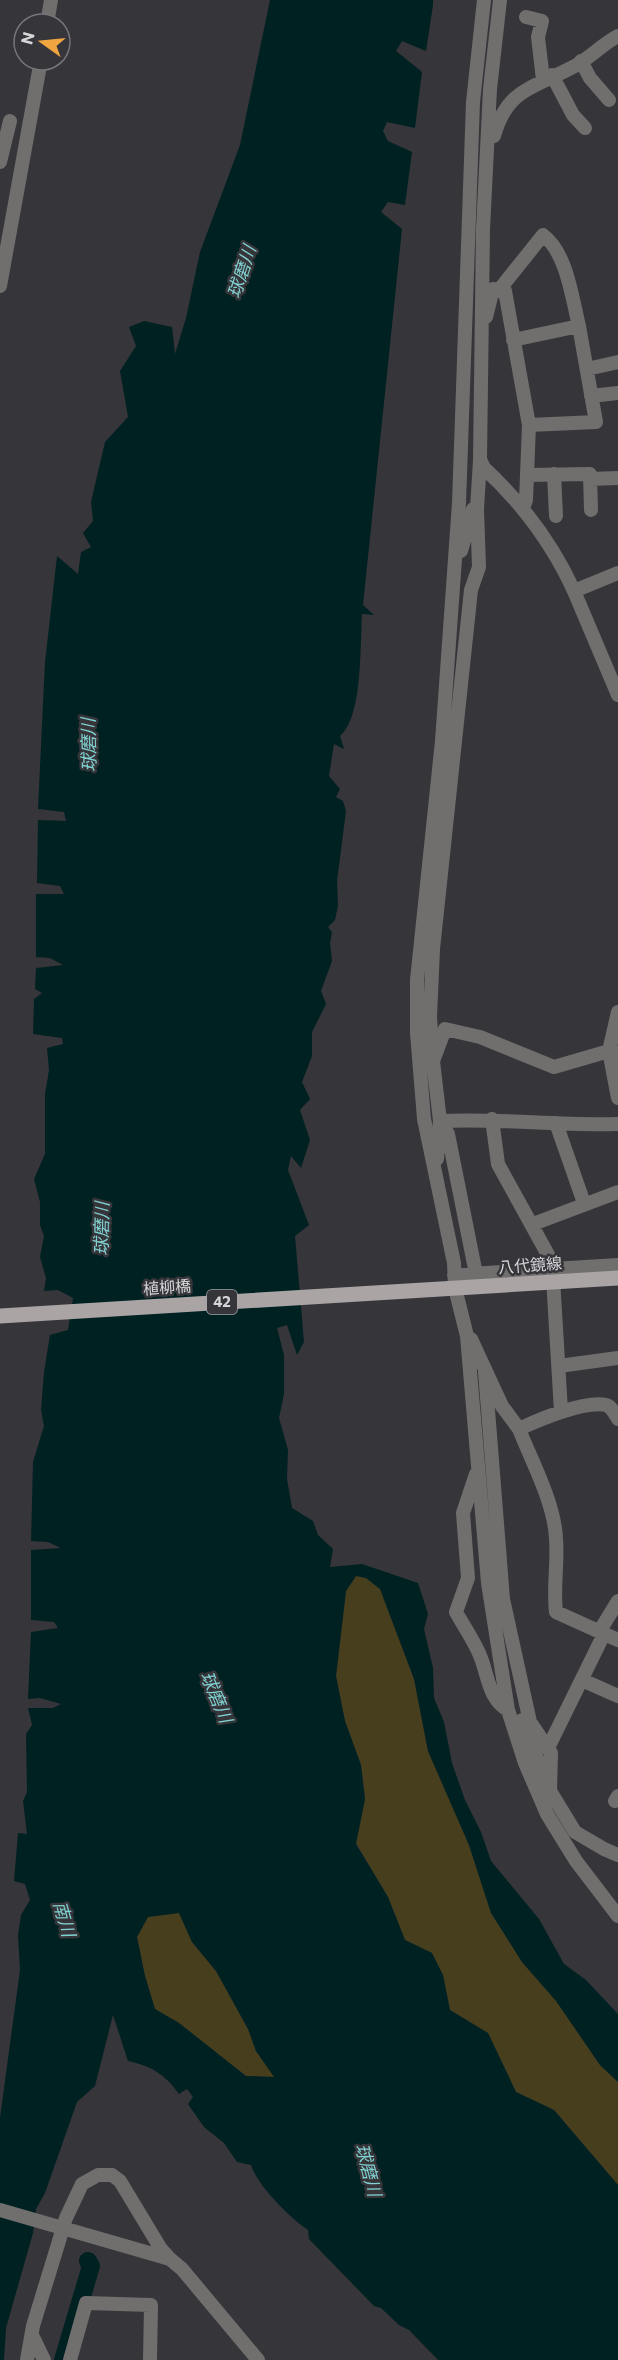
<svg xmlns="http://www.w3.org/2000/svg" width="618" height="2360" font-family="Commissioner,'Noto Sans JP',sans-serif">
<rect width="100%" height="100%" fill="#36353a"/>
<path fill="#463e1d" d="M 356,1576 L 366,1578 L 380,1589 L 414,1679 L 428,1751 L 469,1845 L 491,1913 L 522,1962 L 556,2000 L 600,2065 L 618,2082 L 618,2185 L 554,2110 L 516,2092 L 488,2033 L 450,2010 L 443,1975 L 432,1953 L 405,1940 L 388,1897 L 356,1843 L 365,1799 L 361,1765 L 345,1721 L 336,1676 L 346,1591 Z
M 179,1913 L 192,1942 L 216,1971 L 248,2029 L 256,2051 L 275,2077 L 246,2076 L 179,2023 L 155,2009 L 145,1976 L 137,1937 L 148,1917 Z"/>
<path fill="#002121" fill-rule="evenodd" d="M 270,0 L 433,0 L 433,5 L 426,51 L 402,41 L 396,51 L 422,72 L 415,128 L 387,122 L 383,131 L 388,141 L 412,152 L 405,205 L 388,202 L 381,212 L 402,229 L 363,605 L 374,615 L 362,614 C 360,645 363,717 340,736 L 344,749 L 334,744 L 329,776 L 340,789 L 336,797 L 343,801 L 346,811 L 337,881 L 338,906 L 335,920 L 328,927 L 332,932 L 330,943 L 332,961 L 321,991 L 326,1004 L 312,1032 L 312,1056 L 302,1082 L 310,1099 L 300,1110 L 310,1140 L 301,1168 L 291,1156 L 288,1170 L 309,1225 L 295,1236 L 304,1342 L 297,1355 L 287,1325 L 277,1328 L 284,1355 L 284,1394 L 279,1418 L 288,1450 L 287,1479 L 292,1508 L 313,1521 L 318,1535 L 333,1549 L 330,1567 L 362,1564 L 418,1583 L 428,1614 L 424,1629 L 433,1668 L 434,1698 L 444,1722 L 452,1763 L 465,1800 L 481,1832 L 491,1861 L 539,1919 L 564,1964 L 586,1980 L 618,2014 L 618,2082 L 600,2065 L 556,2001 L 522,1962 L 491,1913 L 469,1845 L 428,1751 L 414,1679 L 380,1589 L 366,1578 L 356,1576 L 346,1591 L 336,1676 L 345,1721 L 361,1765 L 365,1799 L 356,1844 L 388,1897 L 405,1940 L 432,1953 L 443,1975 L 450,2010 L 488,2033 L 516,2092 L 554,2110 L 618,2185 L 618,2360 L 438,2360 L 409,2330 L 399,2325 L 381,2308 L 374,2306 L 309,2239 L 308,2230 C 290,2218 257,2185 251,2165 L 237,2162 L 224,2143 L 204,2127 L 188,2104 L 193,2097 L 187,2089 L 179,2094 C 165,2074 151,2066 128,2061 L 113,2015 L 95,2086 L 77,2102 L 45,2193 L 36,2209 L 33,2233 L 6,2328 L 4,2360 L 0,2360 L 0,2118 L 20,1970 L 18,1935 L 21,1915 L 30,1900 L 25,1884 L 14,1881 L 18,1833 L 27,1834 L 23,1801 L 27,1792 L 26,1734 L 32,1725 L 28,1708 L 53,1708 L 61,1704 L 40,1698 L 28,1699 L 31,1632 L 58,1628 L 54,1622 L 31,1620 L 31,1550 L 61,1548 L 48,1542 L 31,1541 L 33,1462 L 44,1426 L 41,1410 L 44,1372 L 50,1335 L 68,1330 L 73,1298 L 58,1290 L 44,1291 L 46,1278 L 40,1257 L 44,1236 L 40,1225 L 40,1202 L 34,1179 L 45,1154 L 45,1094 L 49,1070 L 47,1048 L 63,1044 L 62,1038 L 33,1034 L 34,999 L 42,993 L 35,989 L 36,968 L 63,965 L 50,958 L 36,957 L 36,894 L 64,894 L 60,886 L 37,883 L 38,820 L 66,821 L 64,812 L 38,809 L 45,662 L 57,556 L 78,574 L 81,552 L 91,547 L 83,533 L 93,521 L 91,502 L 105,442 L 128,417 L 120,371 L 136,346 L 129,327 L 144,321 L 172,327 L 175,354 L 186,318 L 200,252 L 240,145 ZM 179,1913 L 192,1942 L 216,1971 L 248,2029 L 256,2051 L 274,2077 L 246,2076 L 179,2023 L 155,2009 L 145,1976 L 137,1937 L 148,1917 Z"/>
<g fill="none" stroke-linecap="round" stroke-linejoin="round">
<path stroke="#002121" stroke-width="18" d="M 63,2360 L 91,2266 L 88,2261"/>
<path stroke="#716e6e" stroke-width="14" d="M 484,0 L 473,102 L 459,503 L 442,741 L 417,980 L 417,1033 L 424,1119 L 454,1263 L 455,1288 L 467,1336 L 488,1583 L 508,1710 L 525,1763 L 547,1814 L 576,1861 L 618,1916
M 526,17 L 542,21 L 538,37 L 543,80
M 47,24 L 51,0
M 581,61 L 590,78 L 609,100
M 552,75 L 573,115 L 585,128
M 494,136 C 507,89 533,88 571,68 C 588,60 601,45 618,36
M 0,162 L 10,121
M 0,286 L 41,60
M 499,290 L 543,235 C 567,253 572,298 579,326
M 486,317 L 493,289 L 505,291 L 529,425 L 596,422 L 579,326 L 513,340
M 587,369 L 618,362
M 591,396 L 618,393
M 480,459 L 484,468 C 523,504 552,543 574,591 L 618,573
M 554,474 L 556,516
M 528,475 L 590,474 L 591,510
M 590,479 L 618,478
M 523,508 L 526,500 L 529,425
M 461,551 L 473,509
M 574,591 L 618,695
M 618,1012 L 609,1051 L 618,1098
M 433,1061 L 430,1017 L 433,949 L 471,590 L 479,567 L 477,509 L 480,460 L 483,229 L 490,89 L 500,0
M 492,1119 L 498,1164 L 552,1262 L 561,1411
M 556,1123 L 584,1203
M 437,1159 L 440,1121 C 500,1118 558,1126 618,1124
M 533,1224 L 618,1192
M 476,1274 L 448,1134 L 440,1121 L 433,1061 L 445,1029 L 480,1037 L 554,1067 L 609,1051 L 618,1053
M 454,1275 L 618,1265
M 471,1339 L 502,1406 L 519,1429 C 538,1420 585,1400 606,1405 C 612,1407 615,1414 618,1419
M 559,1366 L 618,1358
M 485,1372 L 503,1599 L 530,1722 L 551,1753 L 550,1791 L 575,1832 L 604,1849 L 618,1855
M 519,1429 C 532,1462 554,1502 556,1538 C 558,1563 553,1587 556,1612 L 618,1640
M 476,1474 L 463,1513 L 468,1578 L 456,1612 C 464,1627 475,1642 481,1658 C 488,1676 489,1700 508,1710
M 599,1632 L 618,1601
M 582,1680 L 618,1696
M 522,1720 L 548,1786
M 548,1748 L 604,1634
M 615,1801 L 618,1796
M 0,2210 L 170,2259 L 182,2269 L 258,2360
M 32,2335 L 44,2360
M 27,2360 L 33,2326 L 66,2218 L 82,2184 L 98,2175 L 112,2175 L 120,2181 L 161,2249 L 170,2259
M 70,2360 L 86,2303 L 151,2305 L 150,2360"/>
<path stroke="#aaa4a5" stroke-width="15" d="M 0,1316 L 618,1278"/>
</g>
<g text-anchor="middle" stroke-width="5" stroke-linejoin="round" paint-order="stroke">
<rect fill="#36353a" stroke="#a6a6a9" stroke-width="1.5" x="207" y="1290" width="30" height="24" rx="4.5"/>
<g font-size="15" font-weight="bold" fill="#d6d6d9">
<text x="222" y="1307">42</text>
</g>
<g font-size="16" fill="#d6d6d9" stroke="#36353a">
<text transform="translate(530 1265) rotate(-4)" y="6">八代鏡線</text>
<text transform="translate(167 1287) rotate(-4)" y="6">植柳橋</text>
</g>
<g font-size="18" font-style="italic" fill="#80d1d1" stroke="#36353a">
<text transform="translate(242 272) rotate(-72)" y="6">球磨川</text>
<text transform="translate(89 745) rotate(-91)" y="6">球磨川</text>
<text transform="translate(102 1229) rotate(-89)" y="6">球磨川</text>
<text transform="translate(216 1697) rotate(67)" y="6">球磨川</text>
<text transform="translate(64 1919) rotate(74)" y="6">南川</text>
<text transform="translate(368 2170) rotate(75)" y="6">球磨川</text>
</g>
</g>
<g transform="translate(42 42) rotate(285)"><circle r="28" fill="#36353a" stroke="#76757a" stroke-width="1.5"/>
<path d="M0-4.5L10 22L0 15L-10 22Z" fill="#f1a540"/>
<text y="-9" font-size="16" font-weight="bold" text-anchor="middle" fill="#d6d6d9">N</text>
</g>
</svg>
